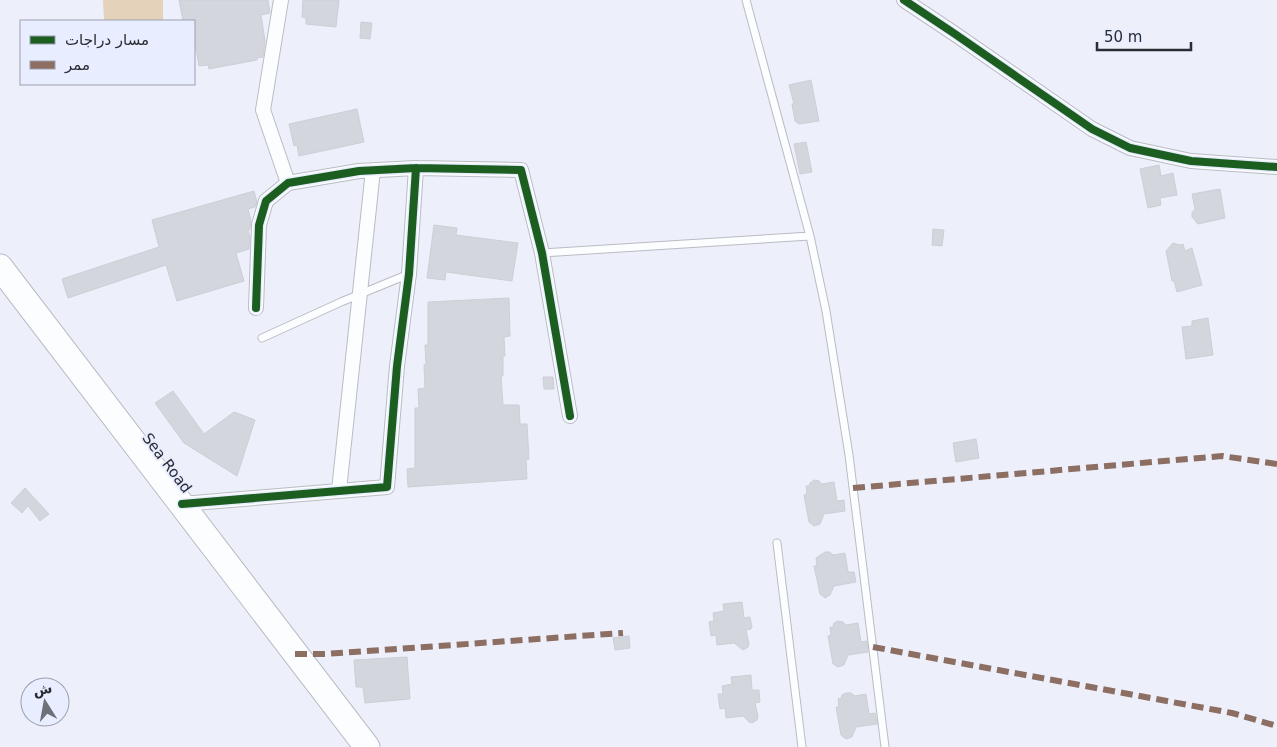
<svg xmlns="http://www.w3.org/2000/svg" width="1277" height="747" font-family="'DejaVu Sans',Vazirmatn,sans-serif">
<rect width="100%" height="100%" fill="#edf0fa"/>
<path fill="#e5d2bb" d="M 103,0 L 163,0 L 163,21 L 104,21 Z"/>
<path fill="#d3d6dd" stroke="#cdced6" d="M 179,0 L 268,0 L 270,13 L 261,15 L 265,41 L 263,57 L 257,58 L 257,60 L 209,69 L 208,65 L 199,66 L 194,37 L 194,21 L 183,21 Z
M 303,0 L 339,0 L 336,27 L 306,24 L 306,18 L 302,17 Z
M 361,22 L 372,23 L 370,39 L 360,38 Z
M 811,80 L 819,121 L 799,124 L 795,121 L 792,104 L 794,104 L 789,85 Z
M 357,109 L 364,142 L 299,156 L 297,145 L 294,146 L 289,124 Z
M 806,142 L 812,172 L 800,174 L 794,144 Z
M 1159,165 L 1161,176 L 1173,173 L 1177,195 L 1160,198 L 1161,205 L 1148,208 L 1140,169 Z
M 1220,189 L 1225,218 L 1198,224 L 1192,217 L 1192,213 L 1195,209 L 1192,194 Z
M 254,191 L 257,202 L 255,207 L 248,209 L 251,221 L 250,229 L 248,230 L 250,237 L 249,249 L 236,253 L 244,281 L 177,301 L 166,265 L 68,298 L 62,279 L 159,247 L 152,220 Z
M 434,225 L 457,228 L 456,235 L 518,243 L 512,281 L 446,272 L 445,280 L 427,278 Z
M 933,229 L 944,230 L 942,246 L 932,245 Z
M 1173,243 L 1180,245 L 1183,244 L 1185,251 L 1192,248 L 1202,285 L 1177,292 L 1174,281 L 1172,281 L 1166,251 Z
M 509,298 L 510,336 L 504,337 L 505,356 L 503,356 L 503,376 L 501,376 L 503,405 L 519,405 L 520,424 L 527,424 L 529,459 L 526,460 L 527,479 L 408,487 L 407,469 L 415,468 L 415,408 L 419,408 L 418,389 L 425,388 L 424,365 L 426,365 L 425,345 L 428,345 L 428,302 Z
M 1208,318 L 1213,355 L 1186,359 L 1182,327 L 1192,326 L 1192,321 Z
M 543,377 L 553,377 L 554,389 L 544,389 Z
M 173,391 L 204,434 L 234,412 L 255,420 L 237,476 L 184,443 L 155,403 Z
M 976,439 L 979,458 L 956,462 L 953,443 Z
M 814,480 L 819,481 L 822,484 L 834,482 L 837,501 L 844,500 L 845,511 L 824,514 L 820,524 L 814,526 L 809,522 L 804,495 L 807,494 L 806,486 L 809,486 L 810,483 Z
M 25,488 L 49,514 L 40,521 L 28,506 L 22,513 L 11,503 Z
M 825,552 L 830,552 L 833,555 L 845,553 L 848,572 L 854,572 L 856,582 L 834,586 L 830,595 L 825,598 L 820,594 L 814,566 L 817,566 L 816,558 Z
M 742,602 L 744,618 L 750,617 L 752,627 L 751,629 L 746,630 L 749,644 L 748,647 L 743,650 L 734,643 L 717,645 L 716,635 L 711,636 L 709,622 L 714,621 L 713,613 L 724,611 L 723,604 Z
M 838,621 L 843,622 L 846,625 L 858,623 L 861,642 L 867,641 L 868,652 L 848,655 L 844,665 L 838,667 L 833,664 L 828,636 L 831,635 L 830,627 L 833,627 L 834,623 Z
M 629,636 L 630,648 L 615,650 L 613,638 Z
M 407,657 L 410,699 L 365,703 L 363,687 L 356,687 L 354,660 Z
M 751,675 L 752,690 L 759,690 L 759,692 L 760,702 L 755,703 L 758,716 L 757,720 L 752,723 L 749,722 L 743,716 L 726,718 L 725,708 L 720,709 L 718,694 L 723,694 L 722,686 L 732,684 L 731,677 Z
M 846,693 L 851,693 L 855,696 L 866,694 L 869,714 L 875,713 L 877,724 L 856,727 L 852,737 L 846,739 L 841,735 L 836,707 L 839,707 L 838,699 L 841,698 L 842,695 Z"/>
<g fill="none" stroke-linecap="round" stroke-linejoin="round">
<g stroke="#b9bcc3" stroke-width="9">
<path id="lane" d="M 746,0 L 810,236 L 826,311 L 849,455 L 885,747
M 542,253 L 810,236
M 262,338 L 341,302 L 409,274
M 777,543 L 802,747"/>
</g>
<g stroke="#b9bcc3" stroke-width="16">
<path id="street" d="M 281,0 L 263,110 L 288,183
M 904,0 L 955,34 L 1092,129 L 1130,148 L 1191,161 L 1277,167
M 256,308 L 259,225 L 266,201 L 288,183 L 359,171 L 416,168 L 521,170 L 542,253 L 570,416
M 339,490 L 373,170
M 182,504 L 387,487 L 397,366 L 409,274 L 416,168"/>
</g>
<g stroke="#b9bcc3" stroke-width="27">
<path id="highway" d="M 0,267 L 367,747"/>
</g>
<use href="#lane" stroke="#fcfdfe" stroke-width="7"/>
<use href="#street" stroke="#fcfdfe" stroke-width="14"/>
<use href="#highway" stroke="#fcfdfe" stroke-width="25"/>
<path stroke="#8d6e63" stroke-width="6" stroke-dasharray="12 6" stroke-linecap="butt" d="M 853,488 L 1222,456 L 1277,464
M 873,647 L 1232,713 L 1277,726
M 295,654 L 325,654 L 623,633"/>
<g stroke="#e8edff" stroke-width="11">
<path id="cycleway" d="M 904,0 L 955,34 L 1092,129 L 1130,148 L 1191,161 L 1277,167
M 256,308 L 259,225 L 266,201 L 288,183 L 359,171 L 416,168 L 521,170 L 542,253 L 570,416
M 182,504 L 387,487 L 397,366 L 409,274 L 416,168"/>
</g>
<use href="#cycleway" stroke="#1b5e20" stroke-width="8"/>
</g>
<g text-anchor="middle" stroke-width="4" stroke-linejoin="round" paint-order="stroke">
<g font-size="15" fill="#2a2c33" stroke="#e8edff">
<text transform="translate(167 463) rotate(53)" y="5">Sea Road</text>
</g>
</g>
<rect x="20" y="20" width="175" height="65" fill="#e8edff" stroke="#9ca0ad"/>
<rect x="30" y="36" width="25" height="8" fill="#1b5e20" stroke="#9ca0ad"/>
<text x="65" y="45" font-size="15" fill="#2a2c33">مسار دراجات</text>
<rect x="30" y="61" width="25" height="8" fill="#8d6e63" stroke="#9ca0ad"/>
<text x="65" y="70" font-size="15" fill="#2a2c33">ممر</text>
<g transform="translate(45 702) rotate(349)"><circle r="24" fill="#e8edff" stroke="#9ca0ad"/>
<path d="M0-4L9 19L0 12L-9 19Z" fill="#6e7179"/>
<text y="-8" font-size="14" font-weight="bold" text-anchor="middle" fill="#2a2c33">ش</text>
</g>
<path d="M1097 42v8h94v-8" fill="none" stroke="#2a2c33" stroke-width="2.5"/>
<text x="1104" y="42" font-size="15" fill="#2a2c33" stroke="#e8edff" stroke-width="4" paint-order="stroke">50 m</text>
</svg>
